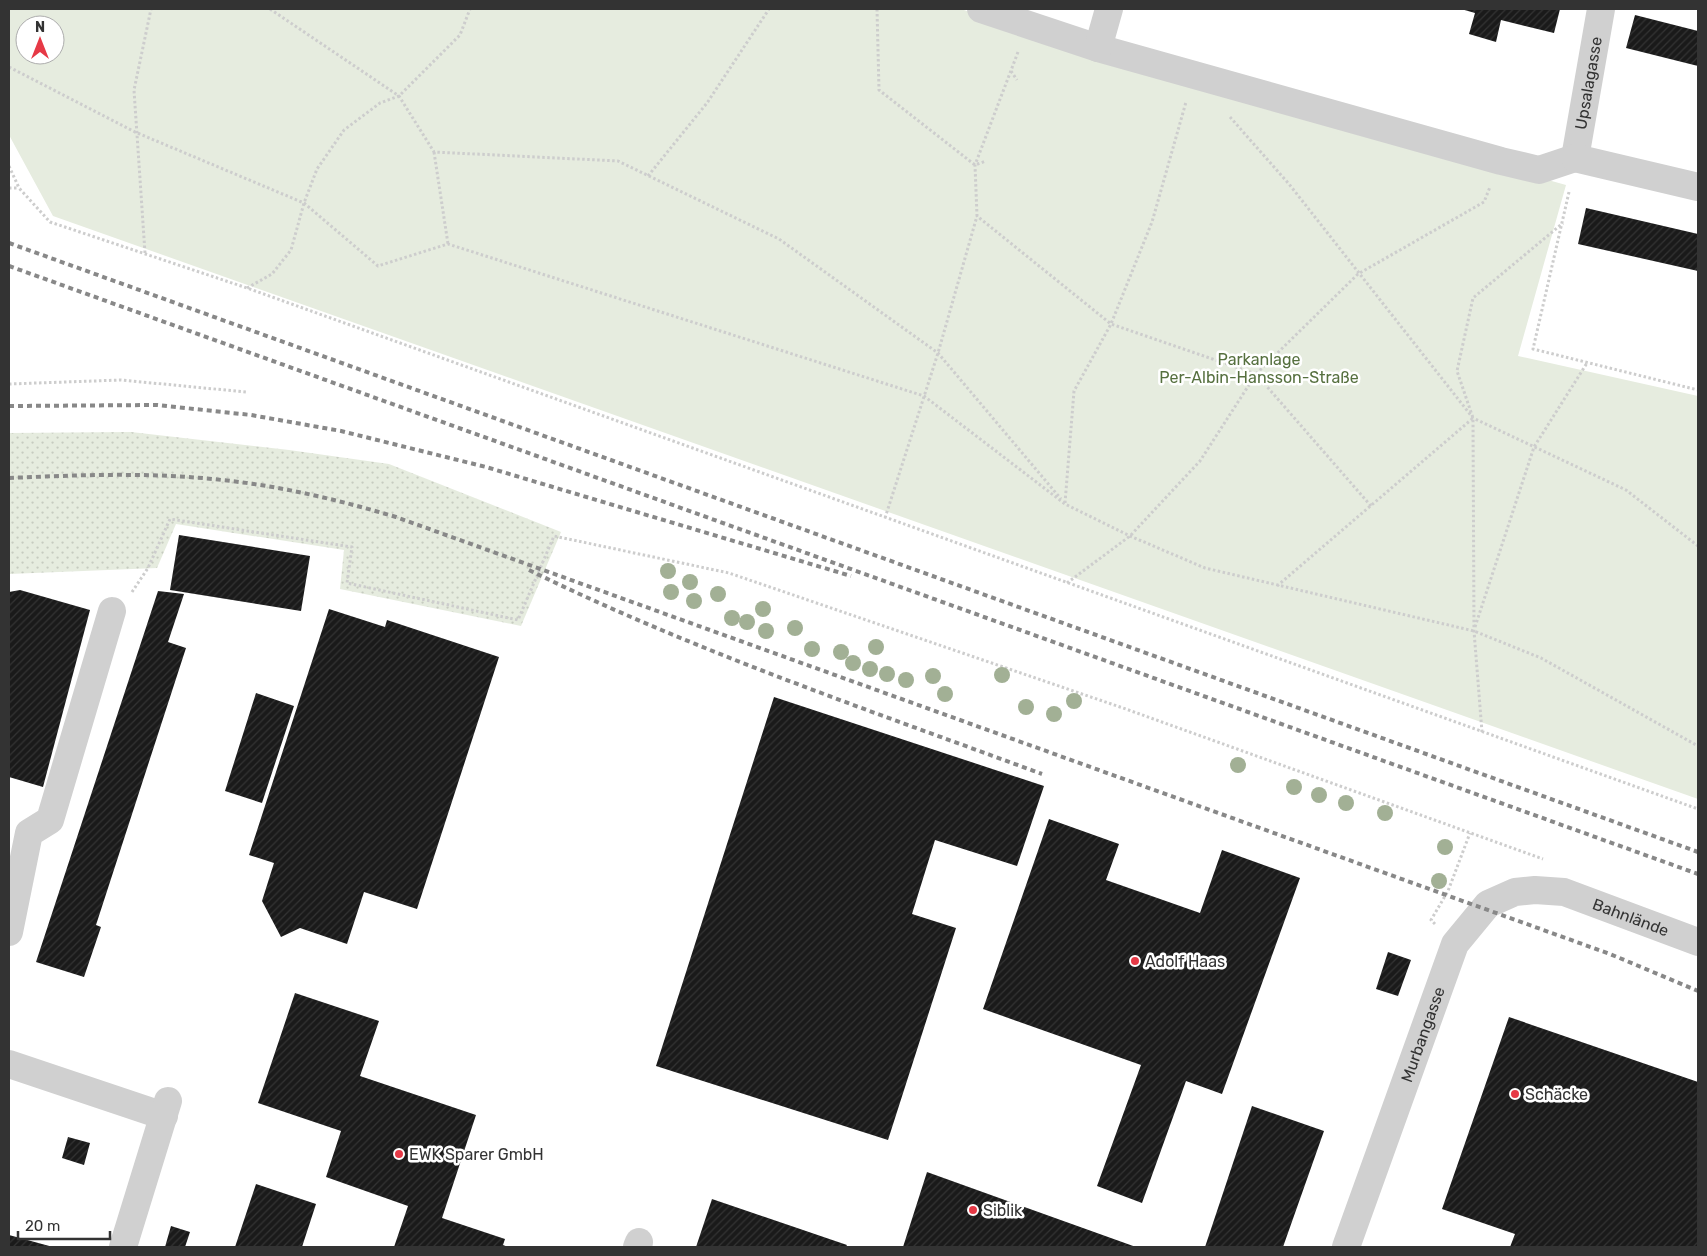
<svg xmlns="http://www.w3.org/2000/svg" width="1707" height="1256" font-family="Rubik,sans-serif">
<defs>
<pattern id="grass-dots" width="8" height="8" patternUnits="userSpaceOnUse" patternTransform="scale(1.25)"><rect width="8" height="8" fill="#e6ecdf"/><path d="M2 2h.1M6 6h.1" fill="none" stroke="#c6cbc0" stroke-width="1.8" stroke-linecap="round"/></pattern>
<pattern id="building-hatch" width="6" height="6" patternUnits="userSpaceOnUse" patternTransform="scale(1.25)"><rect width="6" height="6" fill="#1a1a1a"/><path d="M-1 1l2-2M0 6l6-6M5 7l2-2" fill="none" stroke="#333"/></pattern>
</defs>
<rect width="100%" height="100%" fill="#fff"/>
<path fill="url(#grass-dots)" d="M 131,432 L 289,450 L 389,464 L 561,532 L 521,626 L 340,589 L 344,550 L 176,524 L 157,568 L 9,574 L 9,433 Z"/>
<path fill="#e6ecdf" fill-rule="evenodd" d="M 9,9 L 961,9 L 1083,51 L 1566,185 L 1518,356 L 1698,396 L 1698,799 L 53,216 L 9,135 ZM 25,25 L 55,25 L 55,55 L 25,55 Z"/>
<path fill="url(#building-hatch)" d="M 1461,9 L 1560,9 L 1554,33 L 1501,20 L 1496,42 L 1469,34 L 1475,13 Z
M 1635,15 L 1698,31 L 1698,66 L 1626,48 Z
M 1586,208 L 1698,234 L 1698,271 L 1578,244 Z
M 179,535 L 310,556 L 301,611 L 170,590 Z
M 20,590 L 90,610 L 43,787 L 9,777 L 9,592 Z
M 158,591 L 184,594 L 168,642 L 186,648 L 96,925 L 101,927 L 84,977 L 36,962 Z
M 329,609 L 385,627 L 387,620 L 499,657 L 417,909 L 364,892 L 347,944 L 300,928 L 281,937 L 262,901 L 274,863 L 249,855 Z
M 256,693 L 294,706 L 262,803 L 225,791 Z
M 774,697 L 1044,786 L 1017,866 L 935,840 L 912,914 L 956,928 L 888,1140 L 656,1066 Z
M 1049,819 L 1119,844 L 1106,880 L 1200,913 L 1222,850 L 1300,878 L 1222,1094 L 1186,1081 L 1142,1203 L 1097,1186 L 1141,1065 L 983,1009 Z
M 1388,952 L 1411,960 L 1398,996 L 1376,989 Z
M 295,993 L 379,1021 L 360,1076 L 476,1115 L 442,1218 L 505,1239 L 503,1245 L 508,1247 L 394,1247 L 408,1206 L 326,1177 L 341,1131 L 258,1103 Z
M 1509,1017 L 1698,1082 L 1698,1247 L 1510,1247 L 1515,1234 L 1442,1209 Z
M 1252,1106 L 1324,1131 L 1283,1247 L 1205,1247 Z
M 68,1137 L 90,1143 L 84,1165 L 62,1158 Z
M 927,1172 L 1136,1247 L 903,1247 Z
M 256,1184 L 316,1204 L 302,1247 L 235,1247 Z
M 712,1199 L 847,1245 L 846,1247 L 696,1247 Z
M 171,1226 L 190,1232 L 185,1247 L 165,1247 Z
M 9,1235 L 53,1247 L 9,1247 Z"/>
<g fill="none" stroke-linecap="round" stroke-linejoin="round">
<path stroke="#cdcdcd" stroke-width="3" stroke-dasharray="2.5 2.5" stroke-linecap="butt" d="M 270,9 L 399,96 L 434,152 L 618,161 L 779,239 L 938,353 L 1061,499
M 877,9 L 879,90 L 975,165 L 986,161
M 1018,52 L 975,165 L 977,216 L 1111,324 L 1256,374 L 1371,506
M 9,67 L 135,132 L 304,203 L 378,266 L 448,244 L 924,396 L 1065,504 L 1130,536 L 1205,568 L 1474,631 L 1541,658 L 1698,746
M 1011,71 L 1017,80
M 1230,117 L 1289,184 L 1473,418 L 1626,490 L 1698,546
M 434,152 L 448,244
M 9,166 L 19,188 L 50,222 L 247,288 L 1698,809
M 648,176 L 707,103 L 769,9
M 9,188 L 19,188
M 1569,192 L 1533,349 L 1698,390
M 145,253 L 134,90 L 151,9
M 247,288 L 272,274 L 291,250 L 304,203 L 317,169 L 344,130 L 380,103 L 399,96 L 460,35 L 470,9
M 9,384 L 121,380 L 246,392
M 1065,503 L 1074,391 L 1111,324 L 1152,222 L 1186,102
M 885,518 L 938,353 L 977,216
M 1067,583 L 1130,536 L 1200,461 L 1256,374 L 1358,274 L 1484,202 L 1490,187
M 1277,586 L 1472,419
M 132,592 L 148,568 L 170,519 L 352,547 L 347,583 L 518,620 L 554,536 L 729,573 L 1123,708 L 1543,859
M 1475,627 L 1534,447 L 1587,363
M 1482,732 L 1474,631 L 1473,418 L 1457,371 L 1473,298 L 1563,223
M 1435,924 L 1431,920 L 1448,891 L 1470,833"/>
<g stroke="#d0d0d0" stroke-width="28">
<path d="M 981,9 L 1098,48 L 1501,161 L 1539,170 L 1575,158"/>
<path d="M 1098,48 L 1109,9"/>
<path id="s1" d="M 1575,158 L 1601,9"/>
<path d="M 1575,158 L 1698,187"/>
<path d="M 9,932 L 29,833 L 50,820 L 112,611"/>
<path d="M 9,1064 L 164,1116"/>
<path d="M 123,1247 L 168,1101"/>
<path d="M 637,1247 L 639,1242"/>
<path id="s2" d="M 1346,1247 L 1455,944 L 1488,904 L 1515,892 L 1535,890 L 1564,892 L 1698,942"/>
</g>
<path stroke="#888" stroke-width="4" stroke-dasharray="5 4" stroke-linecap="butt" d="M 9,243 L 1698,852
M 9,266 L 1698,874
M 9,406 L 157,405 L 251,415 L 341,431 L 486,467 L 851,576
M 9,478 C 79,475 151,472 222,480 C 281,486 339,500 396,517 L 1610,954 L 1698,991
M 529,570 C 694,651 869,710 1042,774"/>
</g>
<g fill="#a2b095">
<circle cx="668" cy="571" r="8"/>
<circle cx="690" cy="582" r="8"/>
<circle cx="671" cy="592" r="8"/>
<circle cx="718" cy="594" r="8"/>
<circle cx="694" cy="601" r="8"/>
<circle cx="763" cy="609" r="8"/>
<circle cx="732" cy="618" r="8"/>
<circle cx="747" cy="622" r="8"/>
<circle cx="795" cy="628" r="8"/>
<circle cx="766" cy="631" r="8"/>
<circle cx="876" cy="647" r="8"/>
<circle cx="812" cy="649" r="8"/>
<circle cx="841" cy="652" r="8"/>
<circle cx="853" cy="663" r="8"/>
<circle cx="870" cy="669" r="8"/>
<circle cx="887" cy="674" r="8"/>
<circle cx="1002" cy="675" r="8"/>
<circle cx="933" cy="676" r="8"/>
<circle cx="906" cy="680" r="8"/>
<circle cx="945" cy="694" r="8"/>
<circle cx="1074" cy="701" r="8"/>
<circle cx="1026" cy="707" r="8"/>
<circle cx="1054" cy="714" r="8"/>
<circle cx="1238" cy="765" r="8"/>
<circle cx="1294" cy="787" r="8"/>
<circle cx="1319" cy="795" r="8"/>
<circle cx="1346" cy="803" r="8"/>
<circle cx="1385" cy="813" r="8"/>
<circle cx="1445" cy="847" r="8"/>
<circle cx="1439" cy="881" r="8"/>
</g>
<g fill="#e63946" stroke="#fff" stroke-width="2">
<circle cx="1135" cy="961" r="5"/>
<circle cx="1515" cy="1094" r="5"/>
<circle cx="399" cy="1154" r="5"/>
<circle cx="973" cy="1210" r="5"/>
</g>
<g text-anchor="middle" stroke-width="5" stroke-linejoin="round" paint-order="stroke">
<g font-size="16" fill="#333" stroke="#fff">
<text dy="6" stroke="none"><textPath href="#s1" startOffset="76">Upsalagasse</textPath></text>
<text dy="6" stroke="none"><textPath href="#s2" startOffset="524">Bahnlände</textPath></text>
<text dy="6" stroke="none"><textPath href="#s2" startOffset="226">Murbangasse</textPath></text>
</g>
<g font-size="16" fill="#56703f" stroke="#fff">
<text x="1259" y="365">Parkanlage<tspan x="1259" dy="18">Per-Albin-Hansson-Straße</tspan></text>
</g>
<g font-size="16" fill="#333" stroke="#fff" text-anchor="start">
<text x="1145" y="967">Adolf Haas</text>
<text x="1525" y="1100">Schäcke</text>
<text x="409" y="1160">EWK Sparer GmbH</text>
<text x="983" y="1216">Siblik</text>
</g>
</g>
<rect width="1707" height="1256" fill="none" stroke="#333333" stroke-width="20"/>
<g transform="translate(40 40)"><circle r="24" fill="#ffffff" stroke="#adadad"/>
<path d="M0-4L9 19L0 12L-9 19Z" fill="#e63946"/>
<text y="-8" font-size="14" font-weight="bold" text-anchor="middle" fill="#333333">N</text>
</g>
<path d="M18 1231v8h92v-8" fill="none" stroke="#333333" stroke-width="2.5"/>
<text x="25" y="1231" font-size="15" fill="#333333" stroke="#ffffff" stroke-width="4" paint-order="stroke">20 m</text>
</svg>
